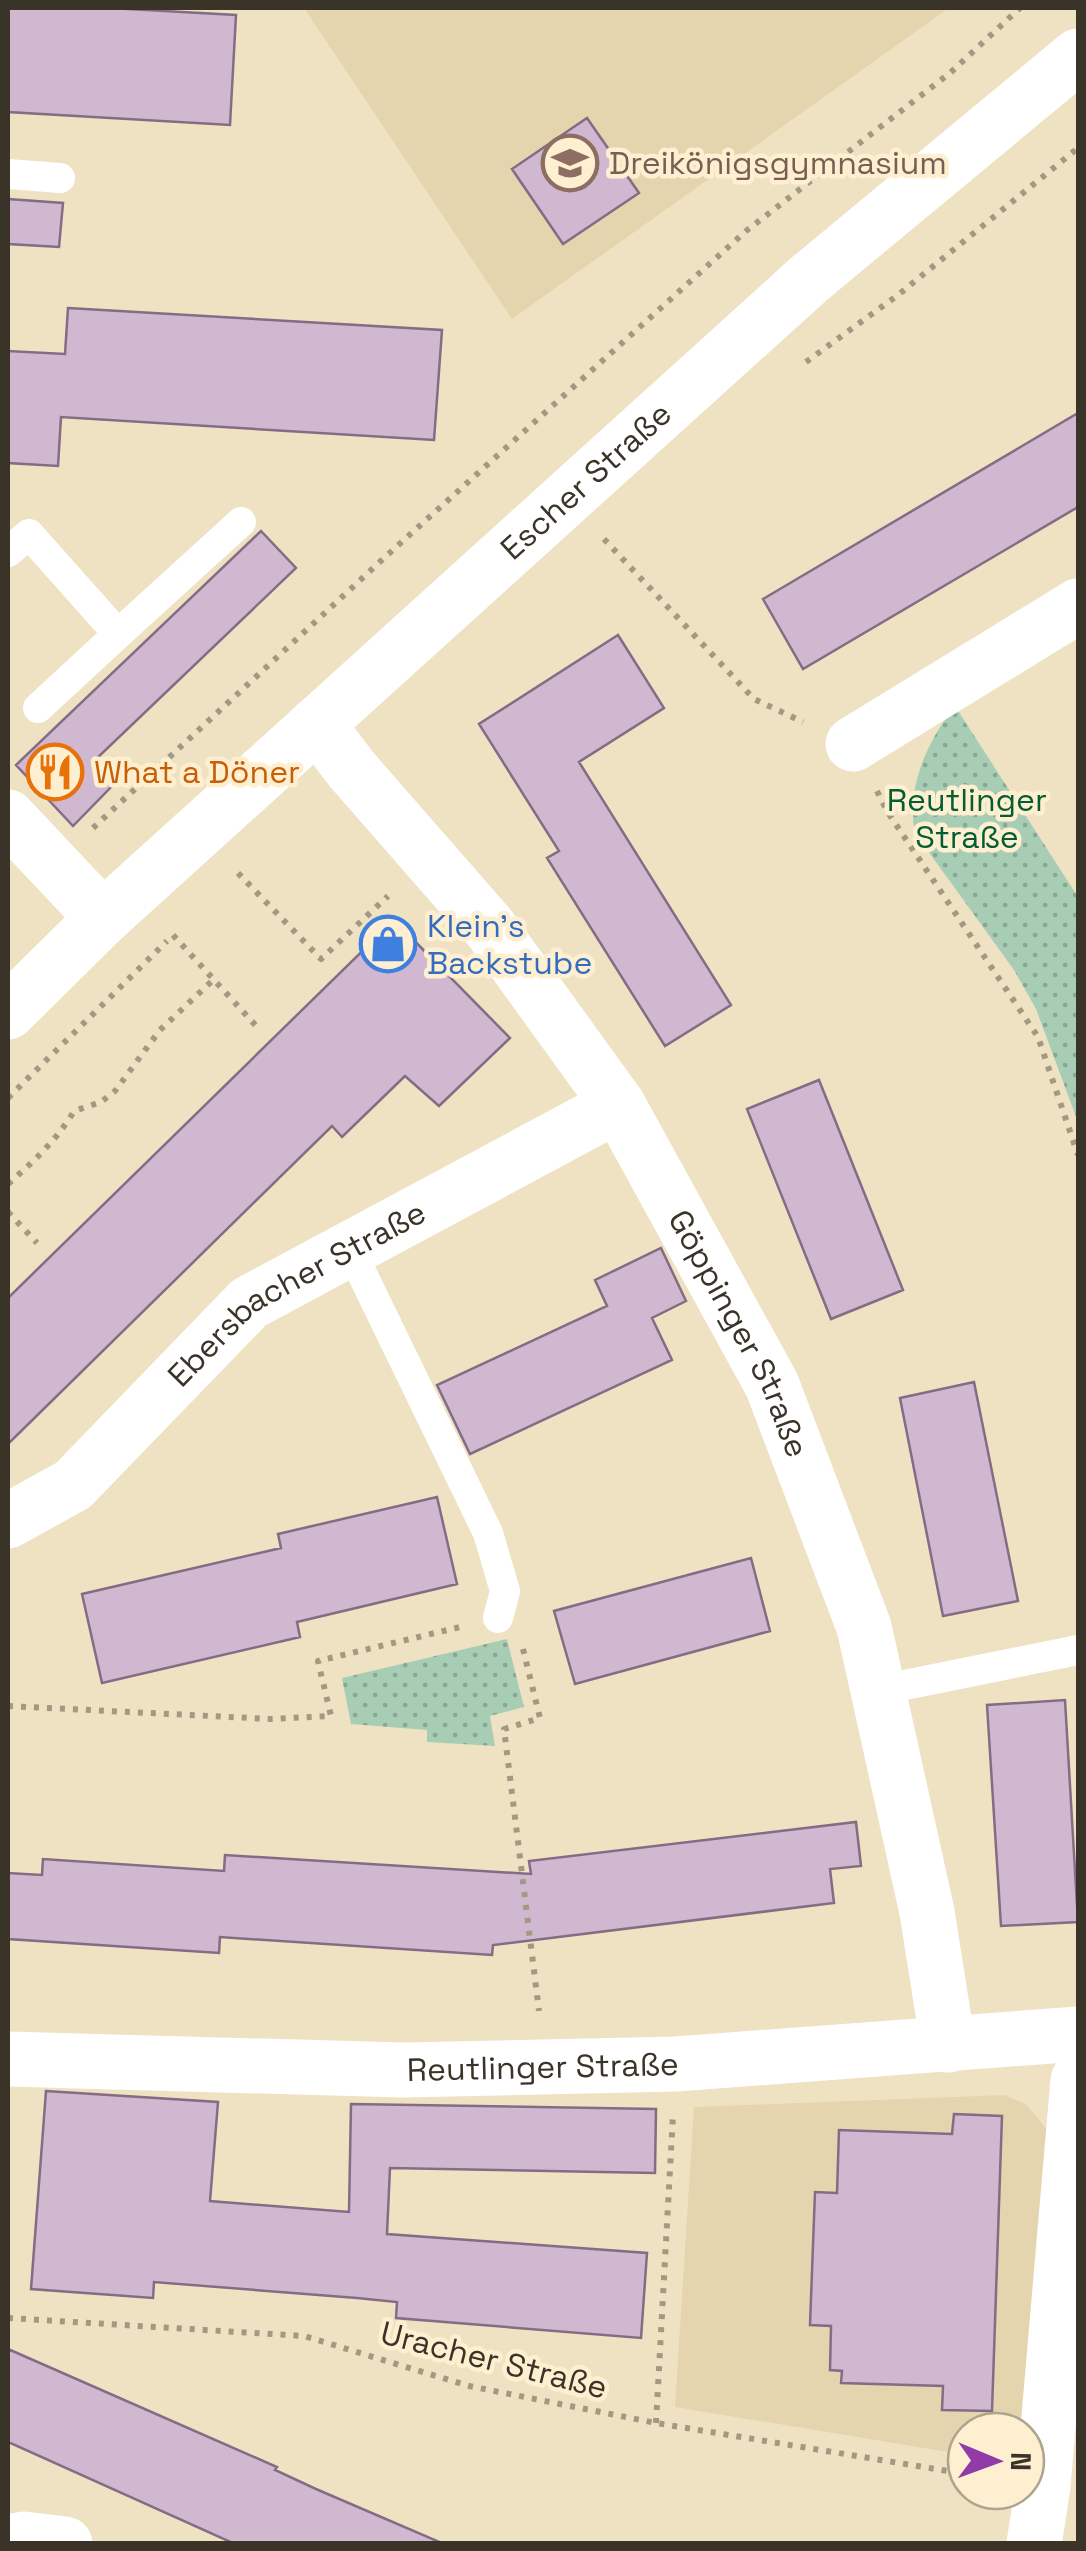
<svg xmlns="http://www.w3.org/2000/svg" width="1086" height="2551" font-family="'Space Grotesk',sans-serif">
<defs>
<pattern id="grass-dots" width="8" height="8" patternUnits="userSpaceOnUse" patternTransform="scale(2.5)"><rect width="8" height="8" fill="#a8cdb5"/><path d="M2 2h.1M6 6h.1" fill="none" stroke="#8aa793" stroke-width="1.8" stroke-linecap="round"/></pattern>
</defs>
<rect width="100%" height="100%" fill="#efe2c3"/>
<path fill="#e5d5ae" d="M 304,8 L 949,8 L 512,319 Z
M 1005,2095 L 1027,2105 L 1054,2139 L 1026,2431 L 966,2431 L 966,2455 L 675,2407 L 694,2107 Z"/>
<path fill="url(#grass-dots)" d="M 955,706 L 1078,897 L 1078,1122 L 1036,1009 L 1014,970 L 915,833 C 906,787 927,742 955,706 Z
M 507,1639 L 524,1707 L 490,1716 L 495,1746 L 427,1742 L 427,1730 L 351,1724 L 342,1678 Z"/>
<path fill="#d0b8d1" stroke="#836c84" stroke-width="2.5" d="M 8,8 L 110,8 L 236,15 L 230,125 L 8,112 Z
M 587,118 L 639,193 L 563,244 L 512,169 Z
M 8,199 L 63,203 L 59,247 L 8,244 Z
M 68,308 L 442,330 L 434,440 L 61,417 L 58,466 L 8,463 L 8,351 L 65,354 Z
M 1078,413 L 1078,507 L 803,669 L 763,599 Z
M 261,531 L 296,568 L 95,760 L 116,782 L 73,826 L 16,765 Z
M 618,635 L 664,708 L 579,762 L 731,1005 L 665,1046 L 547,858 L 559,851 L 479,724 Z
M 394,920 L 510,1038 L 439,1106 L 405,1076 L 342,1137 L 332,1126 L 8,1444 L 8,1298 Z
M 819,1080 L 903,1290 L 831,1319 L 747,1109 Z
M 661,1248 L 686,1301 L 652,1318 L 672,1360 L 470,1454 L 437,1385 L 607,1306 L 595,1280 Z
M 974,1382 L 1018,1601 L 943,1616 L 900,1398 Z
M 437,1497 L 457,1584 L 297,1622 L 300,1637 L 102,1683 L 82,1594 L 281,1548 L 278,1534 Z
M 751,1558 L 770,1631 L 575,1684 L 554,1611 Z
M 1065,1700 L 1078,1922 L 1001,1926 L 987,1705 Z
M 856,1822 L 861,1866 L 830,1869 L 834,1903 L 493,1945 L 492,1955 L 220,1937 L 219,1953 L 8,1939 L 8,1873 L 42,1875 L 43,1859 L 224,1871 L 225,1855 L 531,1874 L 529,1861 Z
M 46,2091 L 218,2102 L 210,2201 L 349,2212 L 351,2104 L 656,2109 L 655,2173 L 390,2168 L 387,2234 L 647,2253 L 641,2338 L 396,2318 L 397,2302 L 357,2298 L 154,2282 L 153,2298 L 31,2289 Z
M 954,2114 L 1002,2116 L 992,2411 L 942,2410 L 943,2386 L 841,2383 L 842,2371 L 830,2370 L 831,2326 L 810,2325 L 815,2192 L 837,2193 L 839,2130 L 952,2134 Z
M 8,2349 L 277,2467 L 275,2470 L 316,2489 L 444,2544 L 235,2544 L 8,2442 Z"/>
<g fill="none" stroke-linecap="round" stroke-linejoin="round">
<path stroke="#a39982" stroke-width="6" stroke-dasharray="5 8" stroke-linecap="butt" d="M 806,362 L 898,295 L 1078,148
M 604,539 L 754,699 L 803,722
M 877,791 L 887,811 L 1038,1037 L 1078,1155
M 93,828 L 384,558 L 746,231 L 950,73 L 1020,8
M 238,873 L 321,959 L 388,896
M 173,935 L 258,1028
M 8,1098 L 167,941
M 8,1184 C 33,1162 57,1140 74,1111 L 101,1102 L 115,1091 L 160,1030 L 213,980
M 8,1212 L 37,1243
M 523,1649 L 540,1718 L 504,1729 L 539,2011
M 8,1706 L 271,1719 L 331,1716 L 318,1661 L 460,1627
M 8,2318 L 304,2336 L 469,2386 L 656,2423 L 966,2474
M 656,2423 L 673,2115"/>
<path stroke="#fff" stroke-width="30" d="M 8,174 L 60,178
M 8,552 L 29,534 L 118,634 L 241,522
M 38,708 L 118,634
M 350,1249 L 488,1533 L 505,1591 L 498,1618
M 880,1690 L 1078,1650"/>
<g stroke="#fff" stroke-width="55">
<path id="s1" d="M 317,724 L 352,770 L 490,928 L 618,1105 L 772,1385 L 864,1627 L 927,1912 L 948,2045"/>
<path d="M 853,744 L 1078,606"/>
<path d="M 8,817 L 103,918"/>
<path id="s2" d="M 8,1012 L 103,918 L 809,279 L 1078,56"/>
<path id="s3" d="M 8,1521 L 73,1485 L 249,1303 L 618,1105"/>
<path id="s4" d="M 8,2059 L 404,2070 L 676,2064 L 1078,2034"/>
<path d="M 8,2542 L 24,2539 L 65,2544"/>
<path d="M 1034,2544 L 1043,2486 L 1078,2080"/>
</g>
</g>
<defs>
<g id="school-ring" transform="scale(2.875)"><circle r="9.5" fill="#fdefd0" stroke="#8d6e63" stroke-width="1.5"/><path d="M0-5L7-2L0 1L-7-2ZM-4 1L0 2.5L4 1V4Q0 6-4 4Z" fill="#8d6e63"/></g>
<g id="restaurant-ring" transform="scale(2.875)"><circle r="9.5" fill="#fdefd0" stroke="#e8710a" stroke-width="1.5"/><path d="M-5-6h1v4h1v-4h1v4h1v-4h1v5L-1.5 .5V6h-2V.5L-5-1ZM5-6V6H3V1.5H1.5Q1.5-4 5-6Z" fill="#e8710a"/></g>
<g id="shop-ring" transform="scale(2.875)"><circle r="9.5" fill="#fdefd0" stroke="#3f7fe0" stroke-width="1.5"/><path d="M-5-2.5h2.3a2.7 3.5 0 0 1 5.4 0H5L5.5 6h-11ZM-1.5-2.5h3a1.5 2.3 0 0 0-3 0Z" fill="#3f7fe0"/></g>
</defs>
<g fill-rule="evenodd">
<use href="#school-ring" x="570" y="163"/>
<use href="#restaurant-ring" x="55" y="772"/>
<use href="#shop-ring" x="388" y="944"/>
</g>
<g text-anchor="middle" stroke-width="9" stroke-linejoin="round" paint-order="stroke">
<g font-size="32" fill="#785e54" stroke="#fdefd0" text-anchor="start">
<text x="609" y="174">Dreikönigsgymnasium</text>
</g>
<g font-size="32" fill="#3a3428" stroke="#fdefd0">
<text dy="11" stroke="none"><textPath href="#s2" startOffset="785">Escher Straße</textPath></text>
<text dy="11" stroke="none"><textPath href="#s3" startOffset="372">Ebersbacher Straße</textPath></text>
<text dy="11" stroke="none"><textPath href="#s1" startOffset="745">Göppinger Straße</textPath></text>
<text dy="11" stroke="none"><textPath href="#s4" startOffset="535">Reutlinger Straße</textPath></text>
<text transform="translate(494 2360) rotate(14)" y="11">Uracher Straße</text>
</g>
<g font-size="32" fill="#c56008" stroke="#fdefd0" text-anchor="start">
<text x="94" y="783">What a Döner</text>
</g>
<g font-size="32" fill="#055d35" stroke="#fdefd0">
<text x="967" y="811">Reutlinger<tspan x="967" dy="37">Straße</tspan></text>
</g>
<g font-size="32" fill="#366cbe" stroke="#fdefd0" text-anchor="start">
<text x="427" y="937">Klein’s<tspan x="427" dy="37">Backstube</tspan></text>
</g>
</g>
<rect width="1086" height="2551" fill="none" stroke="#3a3428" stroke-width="20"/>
<g transform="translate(996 2461) rotate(91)"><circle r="48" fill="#fdefd0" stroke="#afa48d" stroke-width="2.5"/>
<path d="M0-8L18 38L0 25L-18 38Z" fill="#913ba8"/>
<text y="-15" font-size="28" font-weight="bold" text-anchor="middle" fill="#3a3428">N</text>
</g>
</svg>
